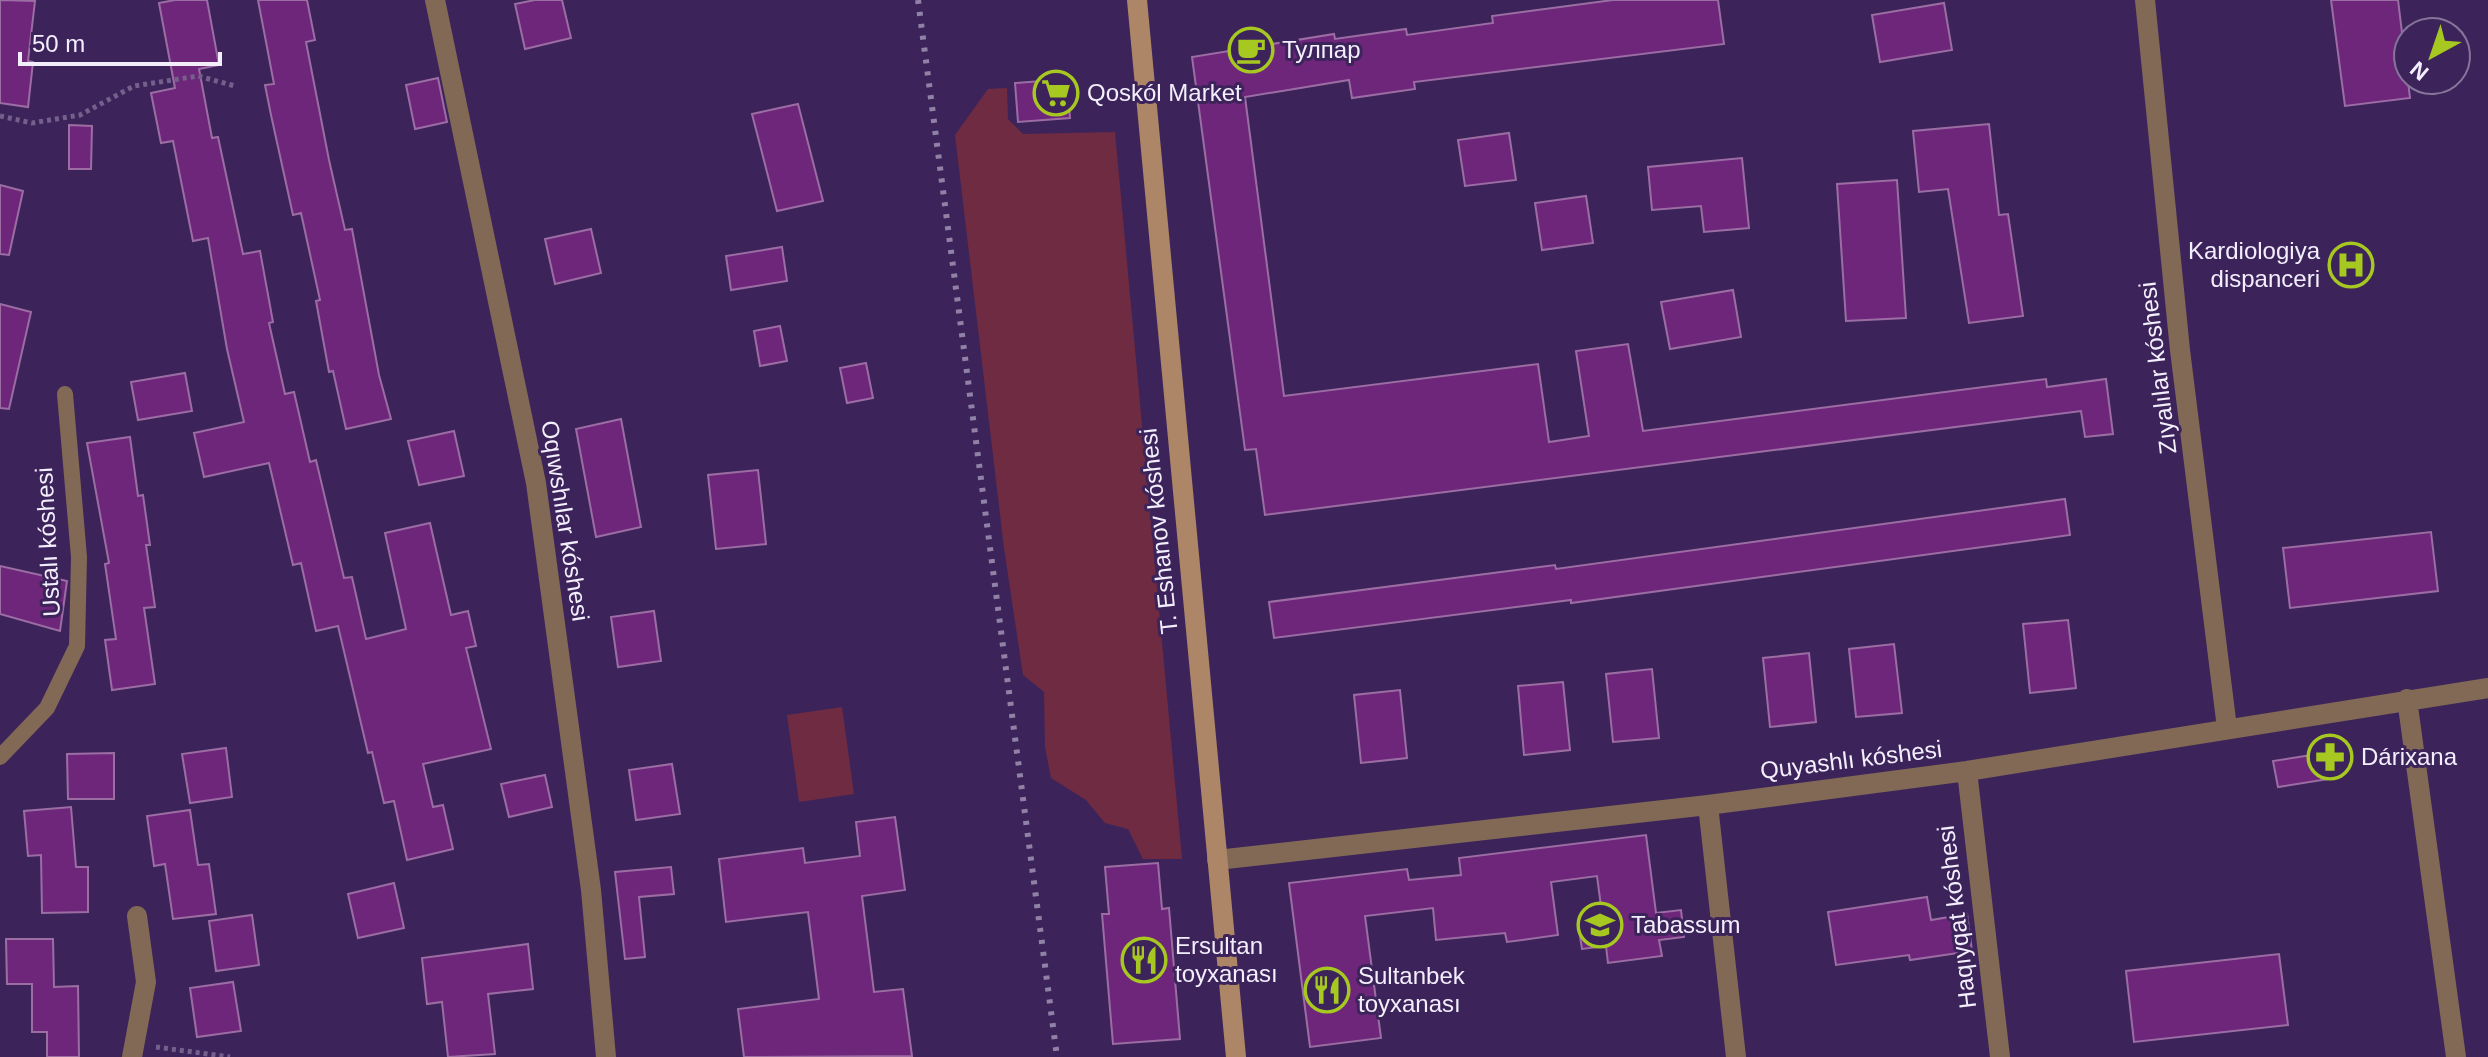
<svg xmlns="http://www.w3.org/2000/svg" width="2488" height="1057" font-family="Arial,sans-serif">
<rect width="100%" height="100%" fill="#3c245b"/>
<path fill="#6e2b42" d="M 1007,88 L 1008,119 L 1023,134 L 1115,132 L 1182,859 L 1143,859 L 1128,829 L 1105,823 L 1086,800 L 1051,778 L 1045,747 L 1044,692 L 1023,675 L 1004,548 L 955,135 L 988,89 Z
M 842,707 L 854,794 L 799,802 L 787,715 Z"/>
<path fill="#6e267b" stroke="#9b6da3" stroke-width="2" d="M 0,0 L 35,1 L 28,61 L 33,62 L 28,107 L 0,103 Z
M 175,0 L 207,0 L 219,65 L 199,69 L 212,138 L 218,137 L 243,254 L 260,251 L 273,322 L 269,323 L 285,394 L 294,392 L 310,462 L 316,460 L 344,578 L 352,577 L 366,639 L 406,629 L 385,533 L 430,523 L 451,615 L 468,611 L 476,646 L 466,648 L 491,749 L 423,764 L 433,807 L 443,805 L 453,849 L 407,860 L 394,801 L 384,803 L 372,752 L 368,753 L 338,626 L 316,631 L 301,563 L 293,565 L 269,463 L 204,477 L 194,433 L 244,422 L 227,349 L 208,238 L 193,241 L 173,141 L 161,143 L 151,93 L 175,88 L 159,3 Z
M 258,0 L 307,0 L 315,40 L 306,42 L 329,160 L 345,230 L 352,229 L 379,375 L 391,419 L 346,429 L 333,371 L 329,372 L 316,301 L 320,300 L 301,213 L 293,215 L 271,115 L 265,85 L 274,84 Z
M 535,0 L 562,0 L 571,38 L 525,49 L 515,4 Z
M 1613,0 L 1718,0 L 1724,44 L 1414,82 L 1415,89 L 1352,98 L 1349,80 L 1245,97 L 1284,396 L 1538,364 L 1549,442 L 1589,436 L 1576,351 L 1628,344 L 1643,431 L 2046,379 L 2047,387 L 2106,379 L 2113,434 L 2085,437 L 2081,411 L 1265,515 L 1256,449 L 1245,450 L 1192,57 L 1334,34 L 1335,39 L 1406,29 L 1407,35 L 1493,23 L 1492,16 Z
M 2331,0 L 2398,0 L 2410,98 L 2345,106 Z
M 1944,3 L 1952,50 L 1880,62 L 1872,15 Z
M 438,78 L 447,122 L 415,129 L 406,85 Z
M 1067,79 L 1070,118 L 1018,122 L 1015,83 Z
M 798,104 L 823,201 L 777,211 L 752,114 Z
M 1989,124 L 1999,215 L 2008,214 L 2023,316 L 1969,323 L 1948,189 L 1919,192 L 1913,131 Z
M 69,125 L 92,126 L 91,169 L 69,169 Z
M 1509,133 L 1516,180 L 1465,186 L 1458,140 Z
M 1742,158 L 1749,228 L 1704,232 L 1701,206 L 1652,210 L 1648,167 Z
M 1897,180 L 1906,318 L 1846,321 L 1837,184 Z
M 0,185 L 23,191 L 9,255 L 0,254 Z
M 1586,196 L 1593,243 L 1542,250 L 1535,203 Z
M 591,229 L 601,273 L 555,284 L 545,239 Z
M 782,247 L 787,281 L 731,290 L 726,256 Z
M 1733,290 L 1741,337 L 1670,349 L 1661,302 Z
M 0,304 L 31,312 L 9,409 L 0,408 Z
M 780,326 L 787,361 L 760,366 L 754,331 Z
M 866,363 L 873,398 L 847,403 L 840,368 Z
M 185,373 L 192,411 L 138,420 L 131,382 Z
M 621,419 L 641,527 L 596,537 L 576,429 Z
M 454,431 L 464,476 L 419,485 L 408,441 Z
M 130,437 L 138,496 L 143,495 L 150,545 L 146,545 L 155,607 L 144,608 L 155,684 L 112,690 L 105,640 L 116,639 L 105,564 L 109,563 L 87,443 Z
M 758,470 L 766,544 L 716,549 L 708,475 Z
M 2065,499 L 2070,535 L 1571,603 L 1571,600 L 1274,638 L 1269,602 L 1555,565 L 1556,569 Z
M 2431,532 L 2438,591 L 2290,608 L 2283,548 Z
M 0,566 L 67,581 L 60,631 L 0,614 Z
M 654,611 L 661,661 L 618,667 L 611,617 Z
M 2068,620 L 2076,688 L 2030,693 L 2023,624 Z
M 1894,644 L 1902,713 L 1856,717 L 1849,649 Z
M 1809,653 L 1816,722 L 1770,727 L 1763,658 Z
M 1652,669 L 1659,738 L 1613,742 L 1606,674 Z
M 1563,682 L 1570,750 L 1524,755 L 1518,686 Z
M 1400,690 L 1407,758 L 1361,763 L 1354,695 Z
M 226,748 L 232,797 L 190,803 L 182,754 Z
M 2337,751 L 2341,777 L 2278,787 L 2273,761 Z
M 114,753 L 114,799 L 68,799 L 67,754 Z
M 672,764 L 680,814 L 636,820 L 629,770 Z
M 545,775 L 552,807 L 509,817 L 501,784 Z
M 71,807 L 76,867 L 88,867 L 88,912 L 42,913 L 41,855 L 28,856 L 24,811 Z
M 190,810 L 198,865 L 209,864 L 216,914 L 173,919 L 165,864 L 154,866 L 147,816 Z
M 895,817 L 905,890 L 862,896 L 874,992 L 903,989 L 912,1056 L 744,1057 L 738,1009 L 819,999 L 808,912 L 726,922 L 719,859 L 803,848 L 805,863 L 860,856 L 856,822 Z
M 1646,835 L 1656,913 L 1681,910 L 1684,937 L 1659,940 L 1662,956 L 1608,963 L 1606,946 L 1582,949 L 1578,924 L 1603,921 L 1597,876 L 1551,882 L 1558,935 L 1507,942 L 1505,933 L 1436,940 L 1433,908 L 1365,916 L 1381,1038 L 1310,1047 L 1289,883 L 1407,869 L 1409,880 L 1461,875 L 1459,858 Z
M 1158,863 L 1162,909 L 1169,908 L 1180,1039 L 1113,1044 L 1102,914 L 1109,914 L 1105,867 Z
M 671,867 L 674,894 L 639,897 L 645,957 L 625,959 L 615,872 Z
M 394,883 L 404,928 L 358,938 L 348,894 Z
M 1927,897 L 1931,920 L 1967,914 L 1972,951 L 1910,960 L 1909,955 L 1836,965 L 1828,912 Z
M 252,915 L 259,965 L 216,971 L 209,921 Z
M 6,939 L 53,939 L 54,987 L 78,986 L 79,1057 L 47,1057 L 47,1032 L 32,1032 L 32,984 L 7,984 Z
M 528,944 L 533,989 L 488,994 L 495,1054 L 448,1057 L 442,1002 L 427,1004 L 422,958 Z
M 2279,954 L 2288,1025 L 2134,1042 L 2126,971 Z
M 233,982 L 241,1031 L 197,1037 L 190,988 Z"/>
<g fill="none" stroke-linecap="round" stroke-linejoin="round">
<path stroke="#73618b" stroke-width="5" stroke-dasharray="4 4" stroke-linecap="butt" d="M 0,116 L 32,123 L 80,115 L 134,86 L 198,76 L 235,86
M 156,1047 L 230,1057"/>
<path stroke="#816955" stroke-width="16" d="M 0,757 L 47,708 L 77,646 L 79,557 L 65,394"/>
<path stroke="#816955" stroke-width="20" d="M 435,0 L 536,483 L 591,890 L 606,1057
M 2145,0 L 2180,350 L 2227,728
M 2407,699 L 2456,1057
M 1967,771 L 2000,1057
M 1708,805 L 1736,1057
M 1217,860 L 1708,805 L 1967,771 L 2488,688
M 132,1057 L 146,982 L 137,916"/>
<path stroke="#ac8666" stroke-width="20" d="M 1137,0 L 1236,1057"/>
<path stroke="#9081a5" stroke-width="6" stroke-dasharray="4 8" stroke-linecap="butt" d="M 918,0 L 1057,1057"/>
</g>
<defs>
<g id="cafe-ring" transform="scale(2.3)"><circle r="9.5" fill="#3c245b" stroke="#a6c820" stroke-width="1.5"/><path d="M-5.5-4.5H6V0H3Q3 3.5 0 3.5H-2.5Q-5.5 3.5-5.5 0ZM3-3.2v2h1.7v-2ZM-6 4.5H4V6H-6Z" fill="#a6c820"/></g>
<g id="supermarket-ring" transform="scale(2.3)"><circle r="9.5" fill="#3c245b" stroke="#a6c820" stroke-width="1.5"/><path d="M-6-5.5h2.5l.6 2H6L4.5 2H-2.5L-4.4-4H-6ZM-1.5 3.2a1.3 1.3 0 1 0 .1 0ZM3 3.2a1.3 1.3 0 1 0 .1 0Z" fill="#a6c820"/></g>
<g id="hospital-ring" transform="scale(2.3)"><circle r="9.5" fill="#3c245b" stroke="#a6c820" stroke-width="1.5"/><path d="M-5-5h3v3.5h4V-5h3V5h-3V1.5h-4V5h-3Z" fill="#a6c820"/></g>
<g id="pharmacy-ring" transform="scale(2.3)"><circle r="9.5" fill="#3c245b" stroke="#a6c820" stroke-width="1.5"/><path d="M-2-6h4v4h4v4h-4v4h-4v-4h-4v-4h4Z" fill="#a6c820"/></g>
<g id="school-ring" transform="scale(2.3)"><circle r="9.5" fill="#3c245b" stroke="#a6c820" stroke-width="1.5"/><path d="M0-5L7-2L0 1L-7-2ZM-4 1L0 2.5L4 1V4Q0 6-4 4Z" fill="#a6c820"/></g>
<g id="restaurant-ring" transform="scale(2.3)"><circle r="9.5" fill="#3c245b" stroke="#a6c820" stroke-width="1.5"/><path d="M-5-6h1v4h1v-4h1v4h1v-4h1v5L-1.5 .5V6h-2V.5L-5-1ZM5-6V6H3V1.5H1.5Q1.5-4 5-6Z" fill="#a6c820"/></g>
</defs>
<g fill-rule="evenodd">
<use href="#cafe-ring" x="1251" y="50"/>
<use href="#supermarket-ring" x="1056" y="93"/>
<use href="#hospital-ring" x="2351" y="265"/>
<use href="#pharmacy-ring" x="2330" y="757"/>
<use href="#school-ring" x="1600" y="925"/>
<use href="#restaurant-ring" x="1144" y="960"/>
<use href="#restaurant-ring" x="1327" y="990"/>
</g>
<g text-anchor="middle" stroke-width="6" stroke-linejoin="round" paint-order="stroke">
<g font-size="24" fill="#f3eefc" stroke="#3c245b" text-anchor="start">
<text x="1282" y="58">Тулпар</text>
<text x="1087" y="101">Qoskól Market</text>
<text x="2320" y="259" text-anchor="end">Kardiologiya<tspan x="2320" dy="28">dispanceri</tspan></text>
<text x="2361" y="765">Dárixana</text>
<text x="1631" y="933">Tabassum</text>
<text x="1175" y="954">Ersultan<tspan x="1175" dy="28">toyxanası</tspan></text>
<text x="1358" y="984">Sultanbek<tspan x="1358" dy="28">toyxanası</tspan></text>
</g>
<g font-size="24" fill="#f3eefc" stroke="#3c245b">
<text transform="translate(2158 368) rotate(-97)" y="8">Zıyalılar kóshesi</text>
<text transform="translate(565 521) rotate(81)" y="8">Oqıwshılar kóshesi</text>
<text transform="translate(1159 531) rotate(-96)" y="8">T. Eshanov kóshesi</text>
<text transform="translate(48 542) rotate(-93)" y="8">Ustalı kóshesi</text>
<text transform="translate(1851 760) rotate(-7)" y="8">Quyashlı kóshesi</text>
<text transform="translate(1957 917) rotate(-97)" y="8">Haqıyqat kóshesi</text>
</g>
</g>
<g transform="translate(2432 56) rotate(220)"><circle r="38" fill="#3c245b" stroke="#85759b" stroke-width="2"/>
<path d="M0-6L14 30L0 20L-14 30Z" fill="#a6c820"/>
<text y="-12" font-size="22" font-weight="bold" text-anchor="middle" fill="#f3eefc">N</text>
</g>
<path d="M20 52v12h200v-12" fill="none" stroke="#f3eefc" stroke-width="4"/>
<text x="32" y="52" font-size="24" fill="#f3eefc" stroke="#3c245b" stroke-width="6" paint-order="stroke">50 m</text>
</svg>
